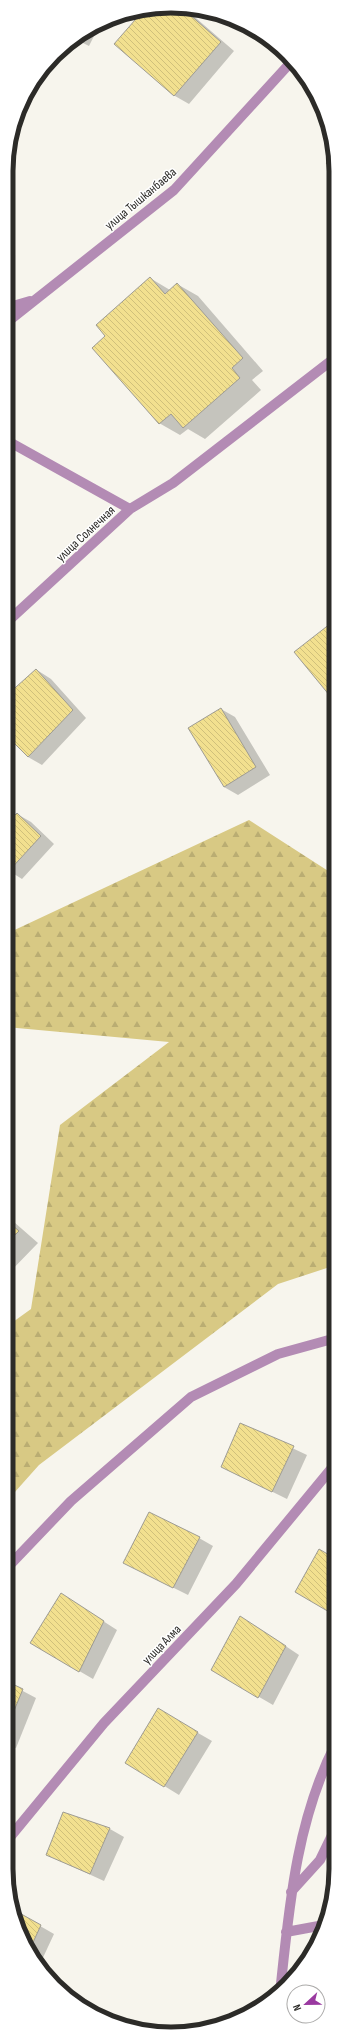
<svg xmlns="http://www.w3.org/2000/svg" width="342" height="2040" font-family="'Sofia Sans Condensed',sans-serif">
<defs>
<pattern id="forest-firs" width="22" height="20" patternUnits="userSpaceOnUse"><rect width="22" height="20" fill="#d8c984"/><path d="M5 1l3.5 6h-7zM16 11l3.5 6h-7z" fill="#baad72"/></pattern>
<pattern id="building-back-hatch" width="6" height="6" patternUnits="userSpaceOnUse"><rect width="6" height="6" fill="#f2e08f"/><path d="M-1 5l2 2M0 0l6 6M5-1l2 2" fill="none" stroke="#d0c07b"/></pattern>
</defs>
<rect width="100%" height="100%" fill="#f7f5ed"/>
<path fill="url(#forest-firs)" d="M 249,820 L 336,876 L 336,1265 L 278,1284 L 39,1465 L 6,1502 L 6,1327 L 31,1309 L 60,1125 L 169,1042 L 6,1027 L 6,934 Z"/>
<path fill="#0003" d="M 182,6 L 234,51 L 189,104 L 175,96 L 116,43 L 144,11 Z
M 99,26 L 89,46 L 75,39 Z
M 150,278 L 170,290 L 177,284 L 198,296 L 263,371 L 252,380 L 261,390 L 205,439 L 188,429 L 180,435 L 159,423 L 107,336 Z
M 335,621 L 336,622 L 336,698 L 331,696 Z
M 37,670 L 51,679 L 86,718 L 42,765 L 28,757 Z
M 221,709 L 235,717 L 270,775 L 238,795 L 224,787 Z
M 6,795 L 12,801 L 6,806 Z
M 17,814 L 31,822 L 54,844 L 22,879 L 6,869 L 6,826 Z
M 6,1215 L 38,1243 L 6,1276 Z
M 241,1424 L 307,1455 L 287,1499 L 236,1474 Z
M 199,1538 L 213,1546 L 188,1595 L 138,1570 Z
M 75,1603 L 117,1630 L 93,1679 L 31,1643 Z
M 254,1625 L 299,1655 L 273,1705 L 212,1670 Z
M 6,1682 L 36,1698 L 16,1748 L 6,1744 Z
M 158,1710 L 212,1741 L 179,1795 L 127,1763 Z
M 64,1813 L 110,1829 L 124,1837 L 104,1881 L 47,1855 Z
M 14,1911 L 54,1934 L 40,1964 L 18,1932 Z"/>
<path fill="url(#building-back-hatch)" stroke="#9e9c94" d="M 181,7 L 221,42 L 174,96 L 114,44 L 142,12 Z
M 335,156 L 336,160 L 336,174 L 326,163 Z
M 150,277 L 165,294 L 177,283 L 243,358 L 232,368 L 240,378 L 183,428 L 171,414 L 159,424 L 92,348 L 105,336 L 96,325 Z
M 335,620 L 336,692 L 330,696 L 294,652 Z
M 36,669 L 73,710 L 28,757 L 6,735 L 6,696 Z
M 221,708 L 256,767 L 224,787 L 188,728 Z
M 17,813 L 41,836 L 8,872 L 6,824 Z
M 6,1220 L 19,1231 L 6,1244 Z
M 240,1423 L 294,1446 L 272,1492 L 221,1467 Z
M 149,1512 L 200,1537 L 173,1588 L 123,1563 Z
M 319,1549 L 336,1559 L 336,1616 L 295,1592 Z
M 61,1593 L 104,1621 L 79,1672 L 30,1643 Z
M 240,1616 L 286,1646 L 258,1698 L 211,1670 Z
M 6,1681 L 23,1689 L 6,1730 Z
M 158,1708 L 198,1732 L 164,1787 L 125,1763 Z
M 63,1812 L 110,1828 L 90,1874 L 46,1855 Z
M 14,1910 L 41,1925 L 30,1949 L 18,1932 Z"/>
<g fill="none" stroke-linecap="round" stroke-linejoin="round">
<path stroke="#b38bb4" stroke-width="10" d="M 6,308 L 30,301
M 6,323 L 174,190 L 292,61
M 130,509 L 173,483 L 336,357
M 6,623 L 130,509 L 6,440
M 6,1569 L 71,1501 L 191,1397 L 278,1354 L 336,1338
M 6,1842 L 104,1723 L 236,1584 L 336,1463
M 291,1892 L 320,1860 L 336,1827
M 286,1932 L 324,1925
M 280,1993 C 289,1908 296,1821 336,1743"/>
</g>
<g text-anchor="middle" stroke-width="3" stroke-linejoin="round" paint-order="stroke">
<g font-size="13" fill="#2c2b28" stroke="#fff">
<text transform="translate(140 198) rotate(-40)" y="5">улица Тышканбаева</text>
<text transform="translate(85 533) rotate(-43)" y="5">улица Солнечная</text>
<text transform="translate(161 1644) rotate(-46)" y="5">улица Алма</text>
</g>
</g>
<path d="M0 0H342V2040H0ZM171 13H171A158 158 0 0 1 329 171V1869A158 158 0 0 1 171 2027H171A158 158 0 0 1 13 1869V171A158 158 0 0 1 171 13Z" fill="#fff" fill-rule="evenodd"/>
<path fill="none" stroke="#2c2b28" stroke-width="5" d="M171 13H171A158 158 0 0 1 329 171V1869A158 158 0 0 1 171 2027H171A158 158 0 0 1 13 1869V171A158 158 0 0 1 171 13Z"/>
<g transform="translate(306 2004) rotate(248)"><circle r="19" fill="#ffffff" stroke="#abaaa9"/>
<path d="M0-3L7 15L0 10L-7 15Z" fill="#9a39a0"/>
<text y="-6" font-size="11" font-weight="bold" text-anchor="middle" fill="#2c2b28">N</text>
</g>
</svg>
